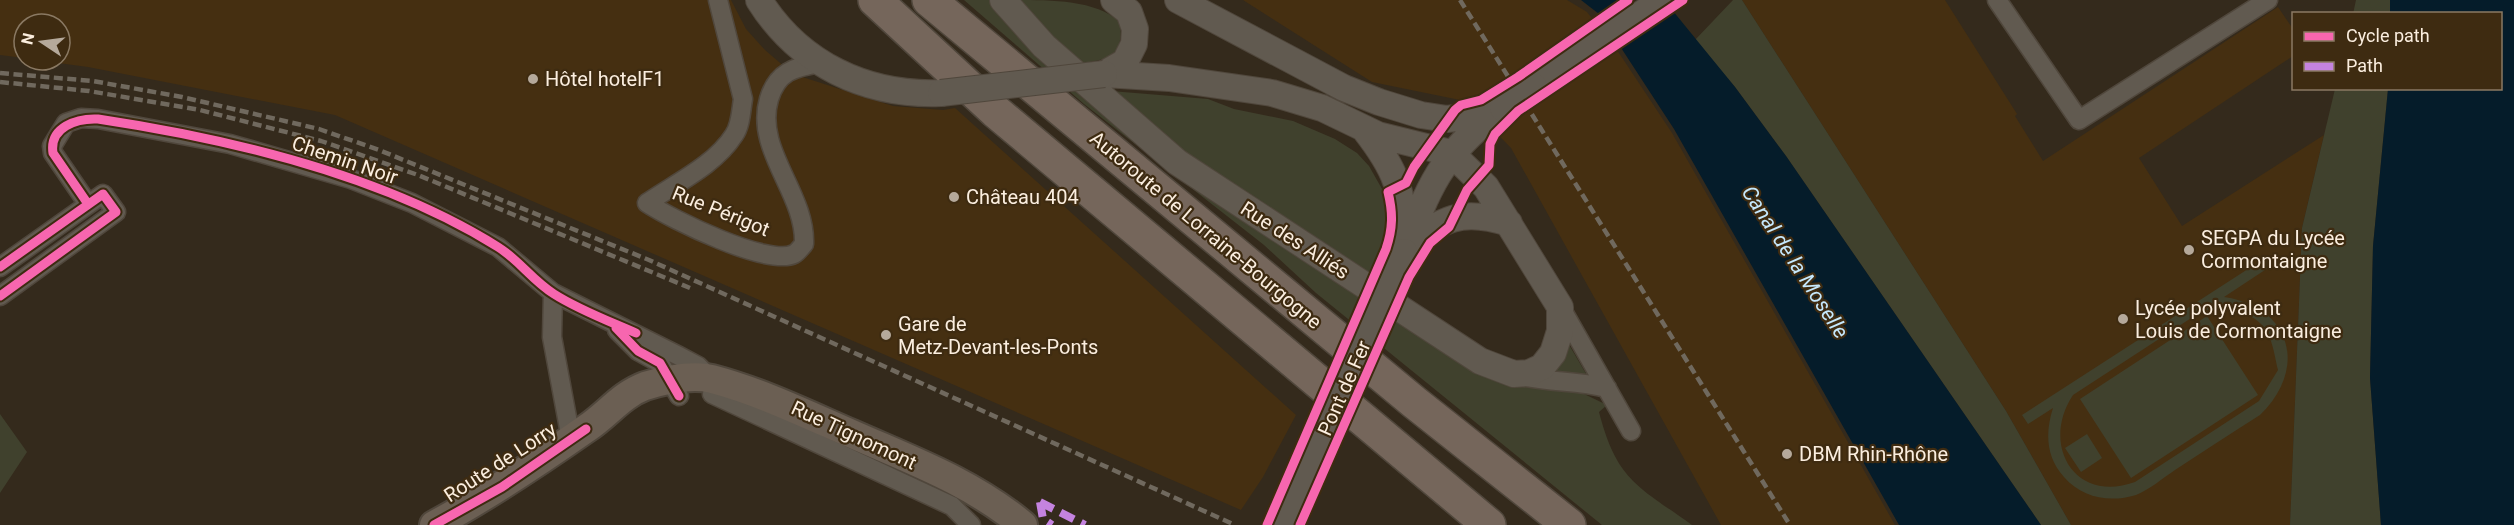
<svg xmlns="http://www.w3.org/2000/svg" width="2514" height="525" font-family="Roboto,sans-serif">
<rect width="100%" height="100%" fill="#342a1c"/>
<path fill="#452f11" d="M 0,0 L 731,0 L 746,29 L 765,50 L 793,74 L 893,106 L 943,110 L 955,108 L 1296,415 L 1263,477 L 1241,510 L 335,115 L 88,67 L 36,60 L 60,60 L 60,24 L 24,24 L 24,58 L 0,55 Z
M 1243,0 L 1567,0 L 1587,12 L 1619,53 L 1672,133 L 1895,525 L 1721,525 L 1511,148 L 1465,101 L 1372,82 Z
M 1742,0 L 1945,0 L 2017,114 L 2015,116 L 2043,161 L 2278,7 L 2293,29 L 2293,56 L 2139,158 L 2182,226 L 2324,135 L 2302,228 L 2290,525 L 2071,525 L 2006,411 Z"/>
<path fill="#40412d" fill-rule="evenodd" d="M 964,0 L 998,0 L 1015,23 L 1359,290 L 1497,381 L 1580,392 L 1607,405 L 1599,412 C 1617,481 1638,486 1692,525 L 1602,525 L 1316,293 L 1264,245 L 1084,104 Z
M 1017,0 C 1051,0 1096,0 1120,22 C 1125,60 1104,60 1073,64 Z
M 1733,0 L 1742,0 L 2006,411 L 2071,525 L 2041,525 L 1786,156 L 1735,87 L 1695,40 Z
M 2356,0 L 2390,0 L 2390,13 L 2353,14 Z
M 2335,89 L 2388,89 L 2373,246 L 2370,378 L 2381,525 L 2290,525 L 2302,228 Z
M 1111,91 L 1208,99 L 1234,109 L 1293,121 L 1335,139 L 1357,153 L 1369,166 L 1386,196 L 1389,228 L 1369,279 L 1180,152 Z
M 2265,258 L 2271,266 L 2224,297 C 2292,307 2308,369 2260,415 C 2231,433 2203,452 2175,470 C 2163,478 2149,490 2136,495 C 2110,503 2082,498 2064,477 C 2046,457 2045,433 2053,408 L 2028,424 L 2022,415 ZM 2225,307 C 2268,319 2270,330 2278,370 L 2259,401 L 2135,482 C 2075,504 2040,445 2073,395 L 2202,311 Z
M 2207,316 L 2258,395 L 2131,478 L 2080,399 Z
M 1568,343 L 1588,377 L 1549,376 Z
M 0,414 L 27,452 L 0,493 Z
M 2087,434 L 2102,458 L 2081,472 L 2065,448 Z"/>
<path fill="#051c2a" d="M 1581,0 L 1664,0 L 1735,87 L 1786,156 L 2041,525 L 1899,525 L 1674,129 L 1599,14 Z
M 2390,0 L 2514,0 L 2514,525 L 2381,525 L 2370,378 L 2373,246 L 2388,89 L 2500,88 L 2500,14 L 2390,13 Z"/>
<path fill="#342a1c" d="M 1619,0 L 1667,0 L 1675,12 L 1617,51 L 1597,16 Z"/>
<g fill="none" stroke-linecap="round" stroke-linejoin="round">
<g stroke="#50473c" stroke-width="21">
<path id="street" d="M 718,0 L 743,99 C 741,110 741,125 734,135 C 715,165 676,183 647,203 C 671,219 768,267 794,254 C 798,252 801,247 804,244 C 806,193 754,150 769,99 C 777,72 794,67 820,63
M 1997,0 L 2079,120 L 2268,0
M 88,204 L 53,153 L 52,146 L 66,123 L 81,118 L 98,119 L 230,144 L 351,179 L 412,203 L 498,247 L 553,293 L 679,356 L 698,366 L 710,378
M 0,267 L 103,194 L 116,212 L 0,296
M 553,293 L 552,337 L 571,439
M 1561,308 L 1631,431
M 617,330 L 638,351 L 660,363 L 679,396
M 1517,375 C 1547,383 1577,380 1607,388
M 712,394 L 952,506 L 971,525"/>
</g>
<g stroke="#50473c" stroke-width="28">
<path id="secondary" d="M 759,0 C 799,64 866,96 941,93
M 1003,0 L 1044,46 L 1177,162 L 1480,361 L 1514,374 L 1529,373 L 1542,367 L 1553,353 L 1560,331 L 1560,307 L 1486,187 L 1451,153 L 1378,135 L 1322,108 L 1272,93 L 1169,78 L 1104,74
M 1178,0 L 1344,88 L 1379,102 L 1421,115 L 1447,119 L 1495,113
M 1104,74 L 1125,62 L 1134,44 L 1135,29 L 1129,12 L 1114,0
M 1534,87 L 1662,0
M 1365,130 C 1397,171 1403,190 1404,242
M 1406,249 C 1442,218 1461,208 1509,223
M 1404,252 C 1428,188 1441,155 1496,113"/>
</g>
<g stroke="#50473c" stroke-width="32">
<path id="primary" d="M 434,525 C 488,496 537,463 587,428 C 608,414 621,395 645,386 C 665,380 692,374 712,379 C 761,392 806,414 852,434 C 913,461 971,482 1023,525"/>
</g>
<g stroke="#50473c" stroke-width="36">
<path id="highway" d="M 875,0 L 995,111 L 1489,525
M 929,0 L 1414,402 L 1569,525"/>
</g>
<use href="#street" stroke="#615a50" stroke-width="18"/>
<use href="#secondary" stroke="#615a50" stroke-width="26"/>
<use href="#primary" stroke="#6b5f53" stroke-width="28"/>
<use href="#highway" stroke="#75665b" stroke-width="33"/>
<path stroke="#70695e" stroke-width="4.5" stroke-dasharray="9 4.5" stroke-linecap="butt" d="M 1460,0 L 1790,525
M 0,73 L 93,81 L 182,97 L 319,129 L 379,150 L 649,260 L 1235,525
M 0,82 L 89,91 L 200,110 L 321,141 L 418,175 L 690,288"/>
<g stroke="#50473c" stroke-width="28" stroke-linecap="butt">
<path id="secondary-bridge" d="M 941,93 L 1104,74
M 1503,108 L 1534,87
M 1284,525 L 1404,252"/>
</g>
<use href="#secondary-bridge" stroke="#615a50" stroke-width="26"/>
<path stroke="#c483df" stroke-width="8" stroke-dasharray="15 8" stroke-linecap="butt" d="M 1040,502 L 1085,525
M 1040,502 L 1043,519 L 1052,525"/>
<g stroke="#3e2b11" stroke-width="13">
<path id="cycleway" d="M 88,204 L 53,153 C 49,127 77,118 98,119 C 231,139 383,175 498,247 C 519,260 533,281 554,294 C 579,310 609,321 636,333
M 0,267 L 103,194 L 116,212 L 0,296
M 616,328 L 638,351 L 660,363 L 679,396
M 434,525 L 502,487 L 586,429
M 1267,525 L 1386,249 C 1393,228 1393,213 1388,192 L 1406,183 L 1414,167 L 1455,110 L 1461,105 L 1481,100 L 1518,77 L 1628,0
M 1300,525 L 1409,277 L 1430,243 L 1449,227 L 1467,190 L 1489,165 L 1490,144 L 1495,134 L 1518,111 L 1683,0"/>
</g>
<use href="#cycleway" stroke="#f766af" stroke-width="9"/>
</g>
<g fill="#b5a99b" stroke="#3e2b11" stroke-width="2">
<circle cx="533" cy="79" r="6"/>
<circle cx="954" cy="197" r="6"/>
<circle cx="2189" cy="250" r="6"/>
<circle cx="2123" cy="319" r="6"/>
<circle cx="886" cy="335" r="6"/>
<circle cx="1787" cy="454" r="6"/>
</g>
<g text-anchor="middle" stroke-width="4.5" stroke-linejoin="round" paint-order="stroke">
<g font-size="20" fill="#fbeedf" stroke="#3e2b11" text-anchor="start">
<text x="545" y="86">Hôtel hotelF1</text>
<text x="966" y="204">Château 404</text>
<text x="2201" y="245">SEGPA du Lycée<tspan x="2201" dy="23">Cormontaigne</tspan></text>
<text x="2135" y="315">Lycée polyvalent<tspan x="2135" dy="23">Louis de Cormontaigne</tspan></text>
<text x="898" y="331">Gare de<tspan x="898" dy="23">Metz-Devant-les-Ponts</tspan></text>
<text x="1799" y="461">DBM Rhin-Rhône</text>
</g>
<g font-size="20" fill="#fbeedf" stroke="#3e2b11">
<text transform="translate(345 160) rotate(19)" y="7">Chemin Noir</text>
<text transform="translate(721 211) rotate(22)" y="7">Rue Périgot</text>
<text transform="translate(1206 230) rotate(40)" y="7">Autoroute de Lorraine-Bourgogne</text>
<text transform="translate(1295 240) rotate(33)" y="7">Rue des Alliés</text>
<text transform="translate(1344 388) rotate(-66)" y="7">Pont de Fer</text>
<text transform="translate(854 435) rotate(25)" y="7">Rue Tignomont</text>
<text transform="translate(500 462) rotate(-33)" y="7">Route de Lorry</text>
</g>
<g font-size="21" font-style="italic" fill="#c5e8fd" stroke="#3e2b11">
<text transform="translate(1795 262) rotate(57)" y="7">Canal de la Moselle</text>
</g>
</g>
<rect x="2292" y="12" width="210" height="78" fill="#3e2b11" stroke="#8a7963" stroke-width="1.5"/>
<rect x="2304" y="32" width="30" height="9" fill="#f766af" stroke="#8a7963" stroke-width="1.5"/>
<text x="2346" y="42" font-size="18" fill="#fbeedf">Cycle path</text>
<rect x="2304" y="62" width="30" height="9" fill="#c483df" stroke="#8a7963" stroke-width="1.5"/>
<text x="2346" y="72" font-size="18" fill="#fbeedf">Path</text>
<g transform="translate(42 42) rotate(283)"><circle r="28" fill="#3e2b11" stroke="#8a7963" stroke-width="1.5"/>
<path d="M0-4.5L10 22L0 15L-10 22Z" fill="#b5a99b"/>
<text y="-9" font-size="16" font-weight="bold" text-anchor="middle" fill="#fbeedf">N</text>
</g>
</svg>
